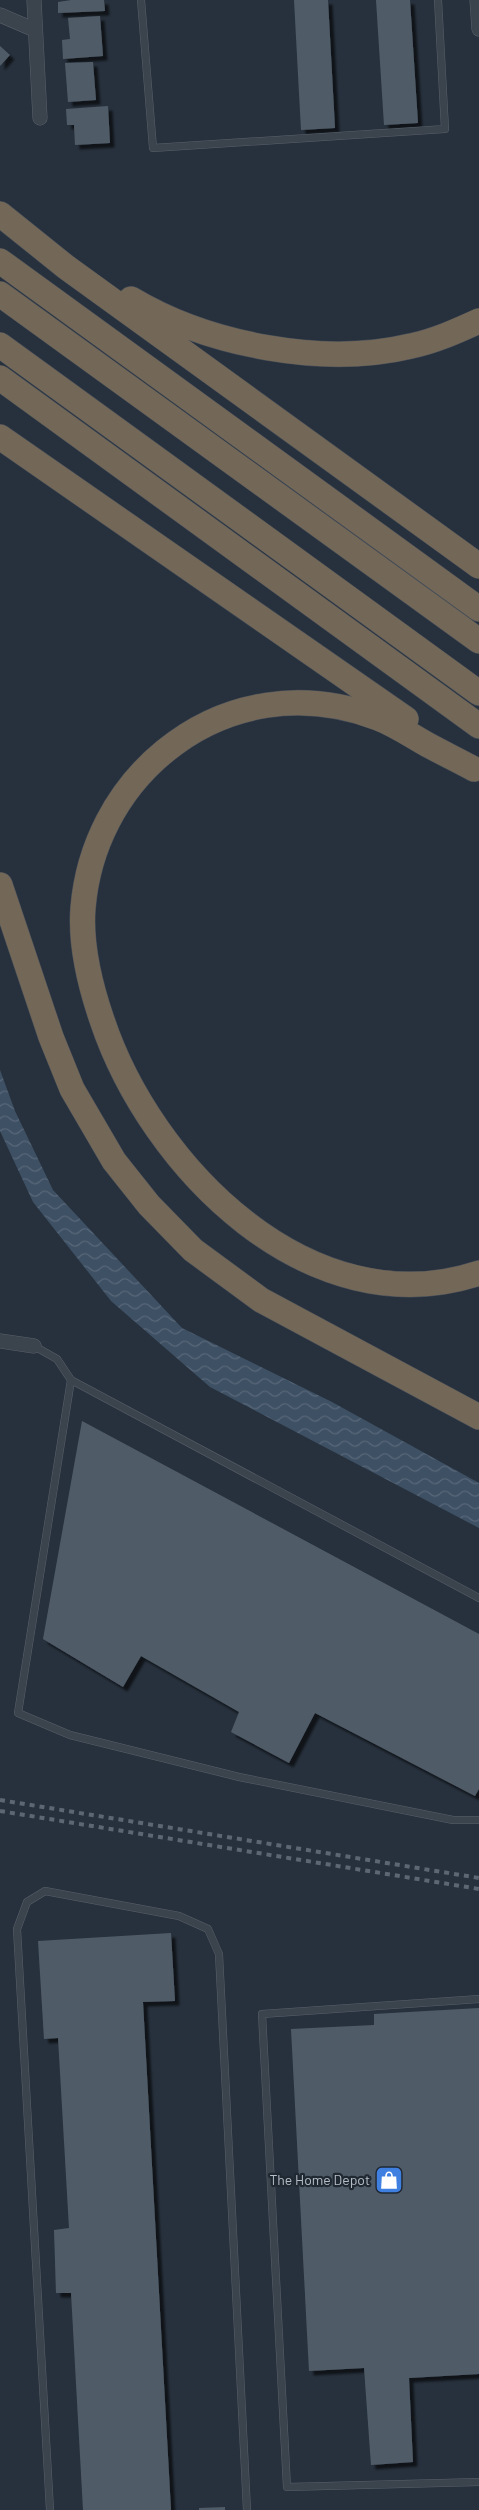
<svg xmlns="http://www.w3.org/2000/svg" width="479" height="2510" font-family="Barlow,sans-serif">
<defs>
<pattern id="water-waves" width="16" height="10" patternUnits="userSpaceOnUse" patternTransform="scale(1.25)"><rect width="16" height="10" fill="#3e5064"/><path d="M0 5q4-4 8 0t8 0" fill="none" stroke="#586779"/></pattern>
<filter id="shadow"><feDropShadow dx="4.5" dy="4.5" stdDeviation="1" flood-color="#0009"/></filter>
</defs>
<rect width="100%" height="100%" fill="#27313d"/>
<path fill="url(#water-waves)" d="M 0,1070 L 15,1111 L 53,1190 L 182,1328 L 332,1402 L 479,1483 L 479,1528 L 210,1387 L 111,1301 L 33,1202 L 0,1131 Z"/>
<path fill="#505c68" filter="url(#shadow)" d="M 71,0 L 104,0 L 105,11 L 58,13 L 58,2 Z
M 294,0 L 328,0 L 335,128 L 301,130 Z
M 376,0 L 410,0 L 418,123 L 384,125 Z
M 100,16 L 103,56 L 63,59 L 62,40 L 70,39 L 68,18 Z
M 0,46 L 10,55 L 0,66 Z
M 93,62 L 96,100 L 68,102 L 65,63 Z
M 108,106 L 110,143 L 75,145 L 74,125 L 67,125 L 66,109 Z
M 82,1421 L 479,1634 L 479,1789 L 475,1796 L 315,1713 L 289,1763 L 231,1732 L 239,1712 L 141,1656 L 123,1687 L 43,1639 Z
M 171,1933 L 175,2001 L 143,2002 L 171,2510 L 83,2510 L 71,2293 L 56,2293 L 54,2230 L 69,2228 L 58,2038 L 44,2039 L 38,1941 Z
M 479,2008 L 479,2374 L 409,2378 L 413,2462 L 371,2465 L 364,2368 L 309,2371 L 291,2029 L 374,2025 L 374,2014 Z
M 225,2507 L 225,2510 L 199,2510 L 199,2508 Z"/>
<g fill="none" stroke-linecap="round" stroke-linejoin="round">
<g stroke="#59616b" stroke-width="8">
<path id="lane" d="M 141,0 L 153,148 L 445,129 L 438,0
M 34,1346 L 57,1359 L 71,1380 L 479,1598
M 71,1380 L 18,1713 L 70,1735 L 239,1777 L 453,1820 L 479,1820
M 479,1999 L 262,2014 L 287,2487 L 479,2482
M 50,2510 L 17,1929 L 27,1902 L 45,1891 L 179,1916 L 208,1929 L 219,1954 L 247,2510"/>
</g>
<g stroke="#59616b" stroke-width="15">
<path id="street" d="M 34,0 L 40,118
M 477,0 L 479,29
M 0,15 L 35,30
M 0,1341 L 34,1346"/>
</g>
<g stroke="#464e58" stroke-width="26">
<path id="highway" d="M 0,214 L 66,267 L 479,566
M 0,261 L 479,609
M 0,294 L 479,641
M 131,299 C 208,345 323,367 411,346 C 435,341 457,331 479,321
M 0,345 L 479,693
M 0,378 L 479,726
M 0,437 L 406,719
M 474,769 C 459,761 443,753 428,745 C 412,736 396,725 378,718 C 304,690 226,701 165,751 C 117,790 88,847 83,908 C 80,946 90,985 102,1020 C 151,1167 310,1329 479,1273
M 0,885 L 51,1037 L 72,1089 L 114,1161 L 149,1205 L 193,1250 L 261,1300 L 479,1417"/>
</g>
<use href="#lane" stroke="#3b434d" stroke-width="7"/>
<use href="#street" stroke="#3b434d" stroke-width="14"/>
<use href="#highway" stroke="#736758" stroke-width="25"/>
<path stroke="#5d6774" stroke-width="4" stroke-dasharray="5 5" stroke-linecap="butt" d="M 0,1800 L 479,1878
M 0,1811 L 479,1889"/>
</g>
<defs>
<g id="shop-square" transform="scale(1.4375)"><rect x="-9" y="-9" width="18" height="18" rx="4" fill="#3f7fe0" stroke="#202832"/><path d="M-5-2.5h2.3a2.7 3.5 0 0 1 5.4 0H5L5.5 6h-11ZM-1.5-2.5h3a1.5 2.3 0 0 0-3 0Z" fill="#fff"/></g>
</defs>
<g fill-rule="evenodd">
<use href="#shop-square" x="389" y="2180"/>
</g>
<g text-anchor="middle" stroke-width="4.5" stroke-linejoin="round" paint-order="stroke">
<g font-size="14" fill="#b7bec8" stroke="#202832" text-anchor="end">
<text x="370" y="2185">The Home Depot</text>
</g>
</g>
</svg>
